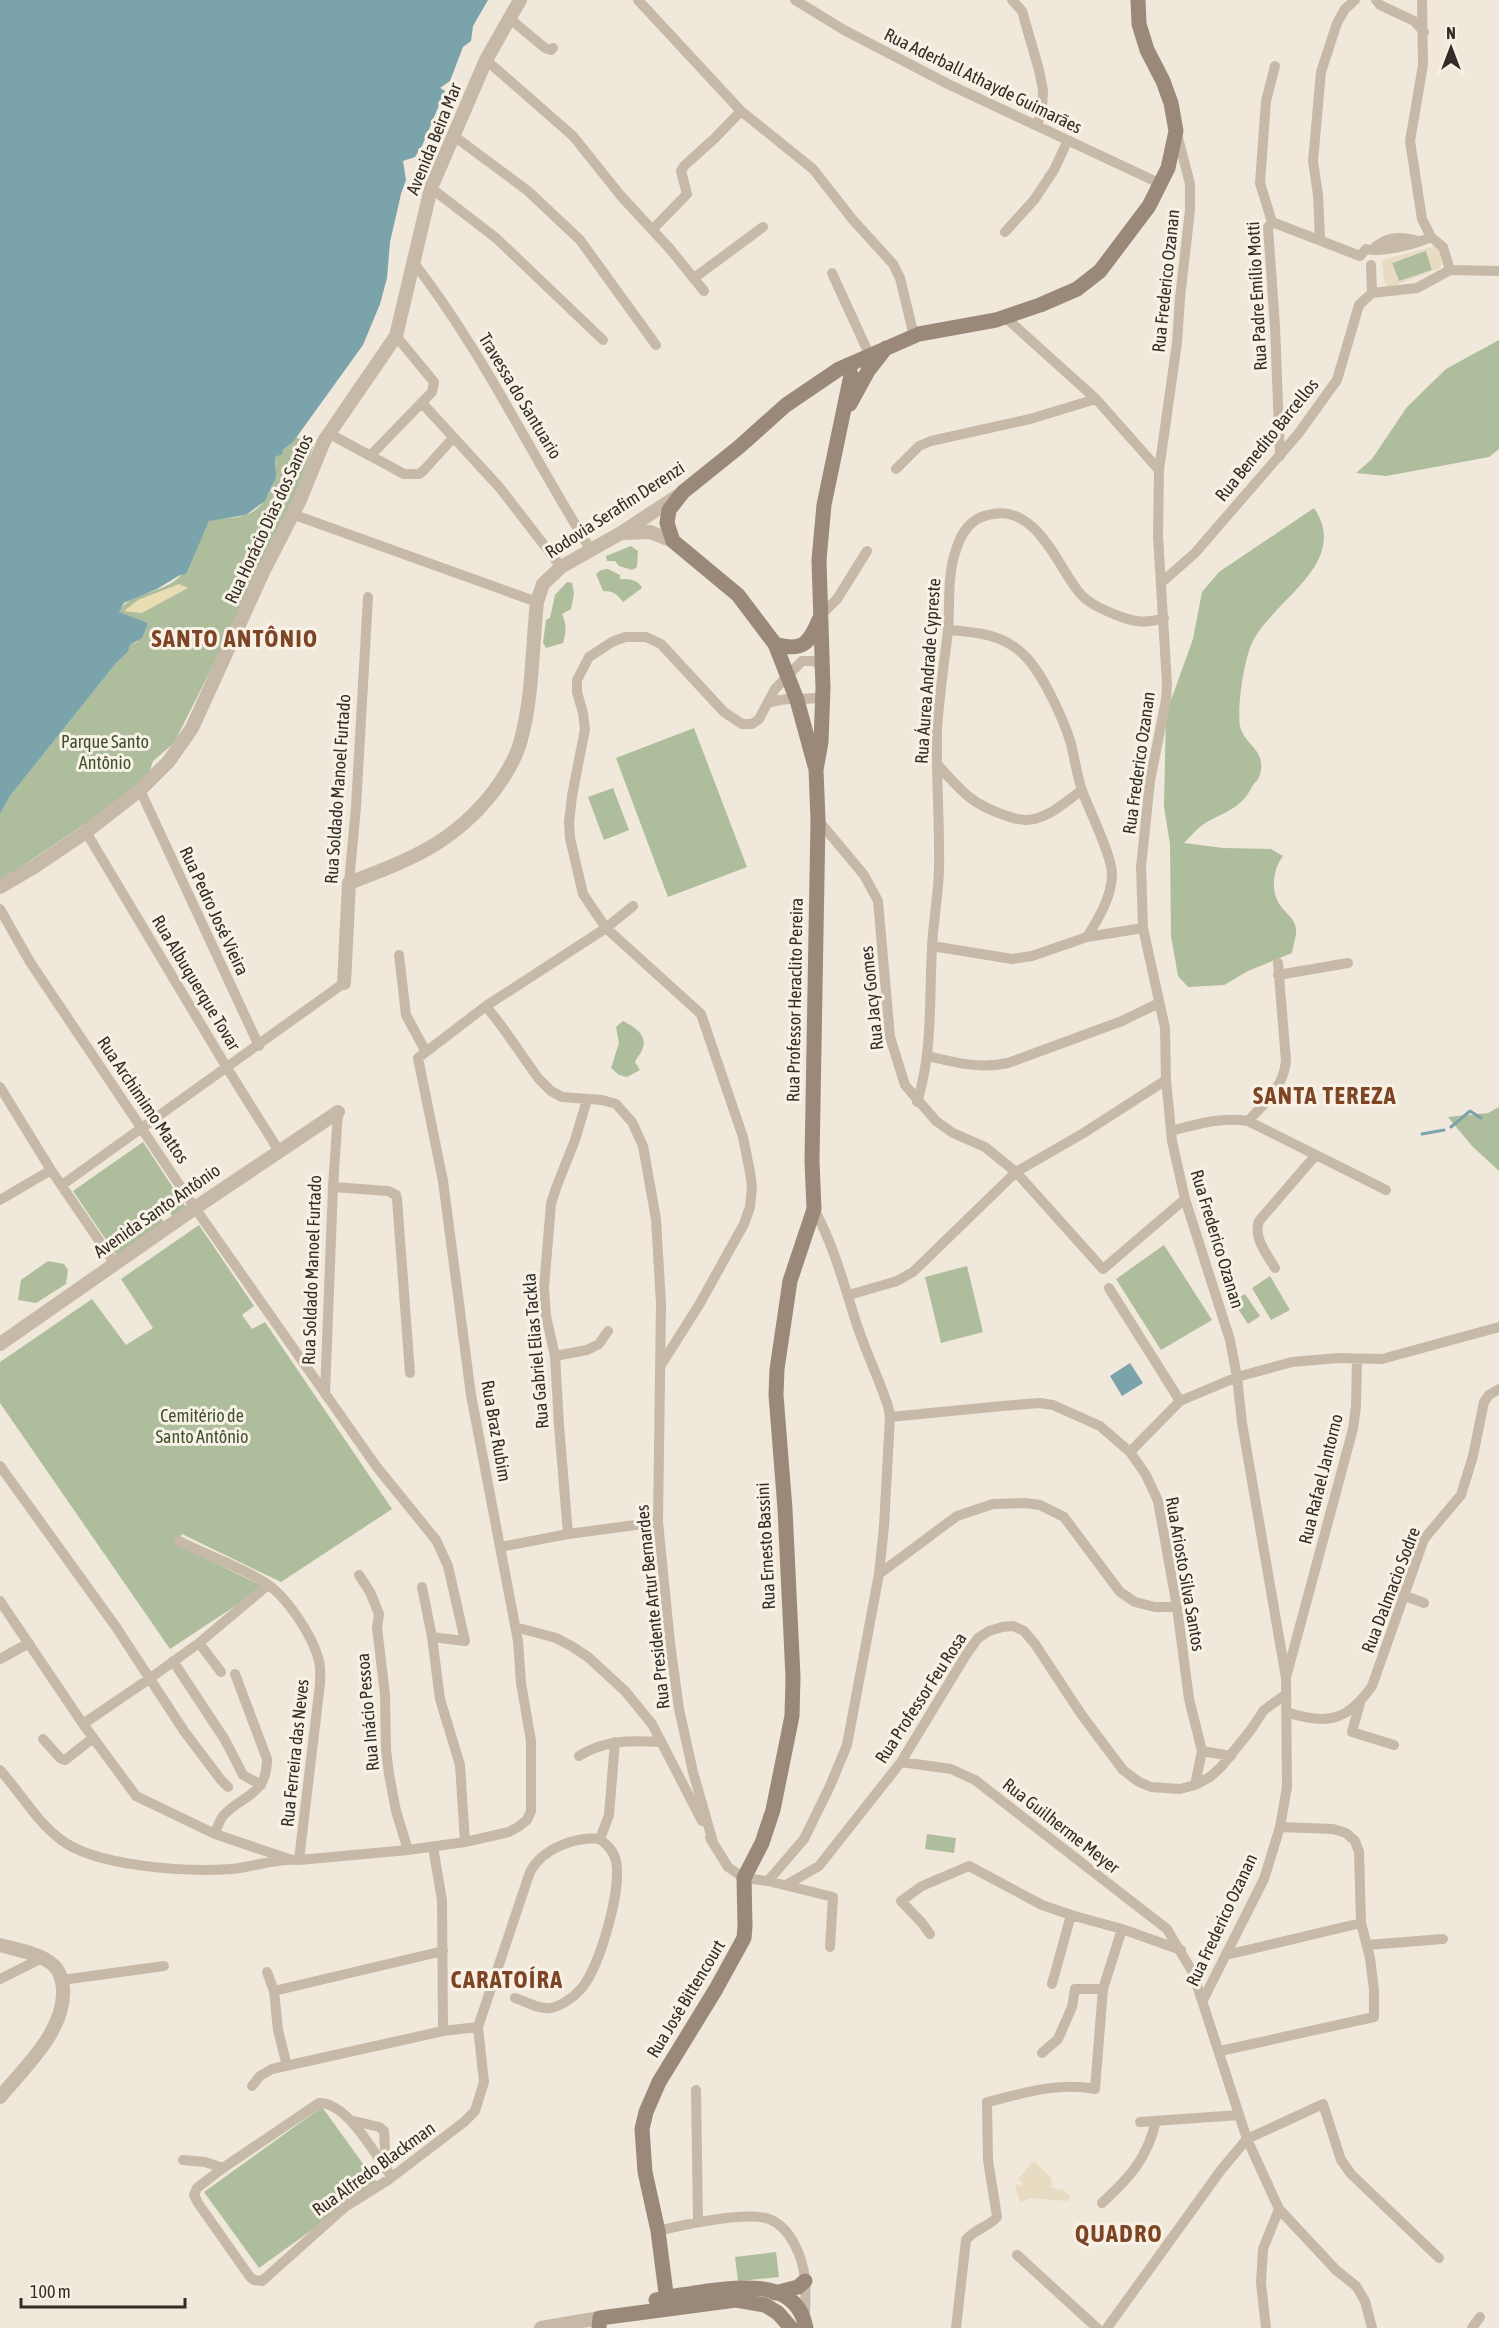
<svg xmlns="http://www.w3.org/2000/svg" width="1499" height="2328" font-family="'Asap Condensed',sans-serif">
<rect width="100%" height="100%" fill="#f0e8da"/>
<path fill="#aebd9c" d="M 1426,250 L 1432,270 L 1399,282 L 1392,263 Z
M 1499,340 L 1499,449 L 1489,457 L 1397,474 L 1386,476 L 1356,473 L 1372,459 L 1407,407 L 1446,369 Z
M 296,437 L 313,447 L 290,512 L 174,743 L 153,761 L 148,777 L 136,790 L 0,881 L 0,814 L 10,796 L 117,662 L 128,652 L 130,645 L 137,642 L 148,623 L 118,612 C 131,591 165,594 181,575 C 192,561 201,537 209,521 C 220,517 232,519 243,516 C 268,509 278,480 275,457 L 293,442 Z
M 1314,508 C 1351,563 1274,599 1253,641 C 1244,658 1237,707 1240,726 C 1244,745 1267,750 1260,774 C 1259,778 1256,782 1253,785 C 1250,790 1247,796 1243,800 C 1233,811 1216,816 1204,824 C 1197,828 1191,836 1184,843 L 1223,848 L 1271,849 L 1283,856 C 1273,869 1270,891 1280,905 C 1286,914 1295,918 1296,929 C 1297,936 1293,945 1292,953 L 1248,971 L 1224,985 L 1188,987 L 1178,976 L 1171,936 L 1170,844 L 1164,807 L 1166,714 L 1193,639 L 1202,592 L 1219,572 Z
M 631,546 L 638,551 L 637,567 L 632,570 L 619,566 L 615,561 L 607,561 L 606,556 Z
M 608,569 L 620,575 L 620,579 C 629,579 638,579 642,588 L 623,602 C 617,594 613,591 603,591 L 596,574 L 601,570 Z
M 567,582 L 572,583 L 574,594 L 571,609 L 562,614 C 567,625 566,632 563,643 L 546,648 L 543,643 L 546,620 L 550,618 L 555,595 Z
M 694,728 L 747,867 L 668,897 L 616,758 Z
M 613,788 L 629,830 L 604,840 L 588,797 Z
M 623,1021 C 633,1026 649,1035 642,1050 C 640,1055 637,1057 635,1062 L 640,1070 L 627,1077 L 619,1075 L 611,1068 L 619,1043 L 616,1027 Z
M 1499,1107 L 1499,1171 L 1472,1146 L 1448,1117 L 1488,1113 Z
M 143,1142 L 189,1212 L 176,1221 L 164,1205 L 156,1211 L 168,1228 L 119,1259 L 73,1191 Z
M 199,1225 L 254,1306 L 242,1315 L 252,1329 L 265,1322 L 392,1509 L 281,1582 L 182,1534 L 176,1544 L 264,1587 L 170,1649 L 0,1403 L 0,1362 L 92,1299 L 126,1345 L 153,1328 L 121,1279 Z
M 1164,1245 L 1212,1320 L 1161,1350 L 1116,1279 Z
M 48,1261 L 64,1264 L 68,1270 L 66,1284 L 36,1303 L 18,1300 L 21,1280 Z
M 967,1266 L 983,1332 L 941,1343 L 925,1277 Z
M 1270,1276 L 1290,1310 L 1271,1320 L 1252,1288 Z
M 1245,1294 L 1260,1316 L 1248,1324 L 1233,1301 Z
M 927,1834 L 956,1838 L 954,1853 L 925,1849 Z
M 322,2107 L 377,2183 L 259,2268 L 204,2192 Z
M 776,2252 L 779,2277 L 738,2281 L 735,2257 Z"/>
<path fill="#e9ddb3" d="M 179,584 L 188,588 L 142,613 L 124,611 L 138,600 Z"/>
<path fill="#e7dbc2" fill-rule="evenodd" d="M 1435,246 L 1438,248 L 1442,263 L 1440,268 L 1388,288 L 1384,281 L 1382,260 ZM 1426,251 L 1432,270 L 1399,281 L 1392,263 Z
M 1034,2161 L 1052,2179 L 1051,2188 L 1063,2190 L 1070,2196 L 1068,2201 L 1030,2198 L 1020,2203 L 1015,2186 L 1017,2184 L 1022,2186 L 1023,2183 L 1018,2179 Z"/>
<path fill="#7ba3ab" d="M 0,0 L 488,0 L 473,26 L 471,41 L 463,47 L 450,81 L 440,88 L 445,91 L 422,146 L 415,157 L 403,161 L 406,180 L 401,194 L 390,242 L 387,278 L 380,304 L 363,345 L 293,442 L 283,450 L 282,454 L 275,457 L 276,477 L 265,501 L 246,515 L 209,521 L 186,574 L 180,575 L 157,589 L 124,603 L 119,612 L 148,623 L 142,638 L 130,645 L 128,652 L 117,662 L 10,796 L 0,814 Z
M 1130,1363 L 1143,1383 L 1122,1396 L 1110,1376 Z"/>
<g fill="none" stroke-linecap="round" stroke-linejoin="round">
<path stroke="#7ba3ab" stroke-width="3" d="M 1451,1127 L 1470,1111 L 1481,1118
M 1422,1134 L 1444,1130"/>
<path stroke="#c7b9a7" stroke-width="10" d="M 638,0 L 741,111 L 813,169 L 853,220 L 893,264 L 900,278 L 914,336
M 795,0 L 844,30 L 948,84 L 1161,184
M 1012,0 L 1022,11 L 1039,70 L 1043,90 L 1042,109 L 1037,126
M 1376,0 L 1380,5 L 1414,21 L 1424,32
M 1422,0 L 1423,65 L 1410,141 L 1422,219 L 1431,237 L 1443,247 L 1450,270 L 1499,271
M 509,18 L 545,48 L 551,50 L 553,48
M 486,60 L 573,136 L 621,196 L 670,249 L 704,291
M 1275,66 L 1266,101 L 1260,183 L 1272,222 L 1268,227 L 1275,326 L 1280,456
M 1177,134 L 1190,184 L 1190,210 L 1180,298 L 1177,343 L 1159,470 L 1158,536 L 1167,684 L 1166,700 L 1150,781 L 1141,867 L 1143,928 L 1165,1028 L 1166,1080 L 1172,1141 L 1185,1199 L 1230,1340 L 1237,1377 L 1242,1423 L 1286,1678 L 1287,1787 L 1280,1827 L 1264,1879 L 1203,2000
M 454,136 L 528,191 L 580,240 L 656,345
M 431,188 L 496,238 L 603,340
M 1272,222 L 1360,256
M 653,229 L 687,194 L 681,171 L 684,166 L 715,138 L 741,111
M 1005,232 L 1034,200 L 1054,170 L 1067,142
M 1320,239 L 1318,195 L 1313,161 L 1321,72 L 1337,23 L 1345,9 L 1355,0
M 1372,250 C 1386,236 1399,236 1418,241
M 1360,256 L 1366,249 C 1382,253 1416,244 1431,237
M 414,263 C 483,352 531,455 591,550
M 832,273 L 869,354
M 694,278 L 763,227
M 1372,293 L 1417,288 L 1450,270
M 1005,317 L 1096,399 L 1159,470
M 422,403 L 500,488 L 561,567
M 328,433 L 404,474 L 419,474 L 424,470 L 453,438
M 370,456 L 432,392 L 434,382 L 396,336
M 896,469 L 919,446 L 931,441 L 1030,419 L 1096,399
M 292,514 L 537,602
M 1162,582 L 1195,553 L 1298,434 L 1337,380 L 1359,305 L 1372,293 L 1371,265
M 821,615 L 837,599 L 867,551
M 948,630 C 976,632 1003,634 1024,655 C 1042,672 1064,720 1071,744 C 1075,760 1077,777 1083,793 C 1090,812 1112,856 1112,874 C 1112,897 1098,919 1087,937
M 769,703 C 786,696 804,701 822,697
M 937,764 C 961,791 972,805 1007,816 C 1015,819 1026,821 1034,819 C 1052,815 1068,800 1082,790
M 140,790 L 259,1046
M 818,820 L 864,875 L 878,901 L 890,1037 L 905,1085 L 936,1121 L 953,1133 L 985,1147 L 1016,1172 L 1103,1269 L 1185,1199
M 86,832 L 227,1068 L 279,1151
M 349,883 L 356,807 L 368,597
M 0,909 L 30,962 L 195,1208 L 376,1466 L 436,1540 L 448,1566 L 465,1641 L 432,1637
M 932,946 L 1012,959 L 1032,956 L 1087,937 L 1143,928
M 399,955 L 406,1015 L 426,1052
M 1278,975 L 1348,963
M 486,1006 L 503,1028 L 538,1078 L 551,1091 L 562,1097 L 602,1100 L 616,1104 L 632,1122 L 643,1146 L 656,1219 L 661,1304 L 658,1522 L 670,1643 L 679,1709 L 693,1772 L 713,1842
M 928,1056 C 956,1063 980,1069 1008,1063 L 1122,1021 L 1159,1003
M 0,1087 L 51,1170 L 115,1264
M 917,1102 C 933,1052 929,1000 932,948 C 933,923 938,897 939,871 C 940,824 936,777 937,731 C 939,697 944,664 948,631 C 950,605 947,575 956,550 C 961,533 970,519 988,515 C 1035,502 1056,563 1078,591 C 1087,603 1102,609 1116,615 C 1134,622 1145,624 1164,618
M 1248,1121 C 1266,1102 1283,1088 1286,1061 L 1278,963
M 1171,1131 C 1197,1124 1220,1117 1248,1121 L 1386,1190
M 62,1185 L 344,983
M 333,1187 L 388,1191 L 396,1195 L 397,1199 L 410,1373
M 0,1200 L 51,1170
M 1275,1268 C 1267,1254 1253,1238 1259,1221 L 1315,1156
M 1109,1288 L 1180,1401
M 849,1295 L 897,1281 L 913,1272 L 1016,1172 L 1082,1134 L 1166,1080
M 555,1356 L 587,1350 L 599,1344 L 608,1331
M 661,1365 L 699,1305 L 744,1224 L 750,1207 L 752,1187 L 750,1172 L 743,1137 L 701,1014 L 606,928 L 583,894 L 570,838 L 569,822 L 572,796 L 585,729 L 583,713 L 577,692 L 577,680 L 589,657 L 612,642 L 625,637 L 646,637 L 661,644 L 724,712 L 742,724 L 752,724 L 759,719 L 775,689 L 802,661 L 814,661 L 822,667
M 325,1394 L 333,1187 L 338,1112
M 890,1417 L 1002,1406 L 1039,1403 L 1053,1405 L 1100,1426 L 1130,1452 L 1146,1475 L 1158,1501 L 1177,1607 L 1189,1699 L 1202,1751 L 1231,1756
M 1130,1452 L 1180,1401 L 1237,1377 L 1292,1362 L 1338,1358 L 1382,1359 L 1499,1327
M 0,1466 L 116,1627 L 184,1731 L 221,1780 L 228,1787
M 568,1534 L 559,1425 L 555,1356 L 546,1316 L 544,1288 L 551,1204 L 556,1188 L 575,1140 L 587,1100
M 179,1541 C 206,1555 239,1566 264,1582 C 286,1595 313,1636 319,1661 C 321,1669 320,1677 320,1684 L 299,1860
M 500,1547 L 568,1534 L 658,1522
M 879,1574 L 957,1516 L 993,1504 L 1025,1503 L 1040,1505 L 1064,1517 L 1120,1592 L 1135,1602 L 1155,1607 L 1177,1607
M 359,1575 L 370,1592 L 379,1614 L 377,1628 L 385,1694 L 386,1750 L 389,1774 L 396,1811 L 408,1850
M 422,1587 L 432,1637 L 440,1699 L 460,1765 L 465,1842
M 1403,1595 L 1424,1603
M 0,1601 L 83,1724 L 136,1796 L 215,1834 L 289,1859
M 515,1627 L 556,1638 L 573,1647 L 588,1657 L 625,1691 L 652,1724 L 702,1821
M 199,1643 L 221,1672
M 0,1659 L 29,1643
M 173,1661 L 225,1740 L 243,1775 L 261,1785
M 1287,1674 L 1353,1429 L 1356,1406 L 1357,1359
M 1360,1703 L 1352,1732 L 1394,1745
M 1286,1712 C 1326,1725 1347,1722 1372,1686 L 1424,1539 L 1461,1495 L 1473,1456 L 1484,1402 L 1489,1395 L 1499,1389
M 83,1724 L 149,1679 L 199,1643 L 268,1585
M 43,1739 L 60,1758 L 65,1760 L 93,1738
M 579,1756 C 604,1740 631,1740 660,1742
M 901,1762 L 951,1769 L 975,1780 L 1167,1929 L 1193,1973 L 1247,2139 L 1279,2209 L 1336,2270 L 1356,2286 L 1365,2301 L 1372,2328
M 0,1770 C 20,1792 36,1821 60,1839 C 95,1867 187,1872 231,1869 C 254,1867 276,1858 299,1860 L 408,1850 L 465,1842 L 509,1832 L 518,1827 L 527,1820 L 531,1811 L 531,1741 L 521,1683 L 518,1641 L 471,1395 L 443,1181 L 418,1058 L 486,1006 L 606,928 L 633,906
M 1195,1785 L 1202,1751
M 215,1834 C 217,1828 219,1821 223,1816 C 241,1795 267,1797 267,1759 L 235,1674
M 710,1838 L 728,1867 L 744,1878 L 768,1881 L 833,1897 L 830,1947
M 600,1839 L 609,1815 L 615,1742
M 433,1847 L 442,1900 L 443,2031
M 768,1881 L 804,1839 L 830,1786 L 847,1745 L 879,1574 L 884,1526 L 890,1417 L 888,1406 C 878,1376 864,1348 855,1319 C 843,1281 833,1244 814,1209
M 786,1885 L 819,1866 L 901,1762 L 966,1655 L 978,1638 L 989,1631 L 1002,1627 L 1013,1626 L 1024,1631 L 1035,1644 L 1081,1714 L 1123,1770 L 1139,1782 L 1151,1787 L 1180,1789 L 1195,1785 L 1210,1777 L 1221,1767 L 1250,1731 L 1264,1710 L 1285,1695
M 930,1934 L 922,1923 L 901,1901 L 922,1886 L 969,1866 L 1042,1905 L 1071,1915 L 1122,1929 L 1181,1950
M 1367,1945 L 1443,1939
M 1226,1955 L 1361,1923
M 267,1972 L 274,1991 L 278,2030 L 287,2066
M 0,1979 L 42,1958
M 62,1980 L 164,1966
M 1052,1984 L 1071,1915
M 274,1991 L 443,1951
M 515,1998 C 525,2001 539,2010 550,2008 C 560,2007 574,1997 581,1989 C 600,1967 622,1889 616,1861 C 614,1851 607,1845 600,1839
M 1220,2051 L 1374,2017 L 1374,1990 L 1370,1958 L 1361,1923 L 1359,1852 L 1355,1841 L 1346,1833 L 1333,1829 L 1280,1827
M 1042,2053 L 1058,2039 L 1072,2007 L 1075,1989 L 1103,1989
M 252,2086 L 260,2076 L 272,2069 L 443,2031 L 478,2027
M 696,2090 L 698,2221
M 350,2120 L 379,2127 L 384,2131 L 386,2168
M 1140,2122 L 1239,2115
M 183,2160 L 205,2162 L 223,2168
M 392,2177 C 375,2156 349,2103 319,2103 L 223,2168 L 197,2188 L 194,2195 L 198,2203 L 250,2277 L 254,2280 L 262,2281 L 345,2207 L 388,2180 L 392,2177 L 464,2122 L 475,2111 L 484,2082 L 478,2027 L 530,1872 C 542,1849 575,1836 600,1839
M 1102,2203 C 1130,2177 1147,2159 1156,2121
M 658,2231 C 682,2225 746,2211 769,2219 C 791,2227 803,2258 805,2280 C 806,2293 805,2305 805,2318
M 1017,2255 L 1097,2328
M 956,2328 L 966,2240 C 974,2229 989,2227 997,2217 L 988,2160 L 987,2102 C 1024,2093 1057,2082 1095,2089 L 1103,1989 L 1122,1929
M 1107,2328 L 1221,2170 L 1247,2139 L 1323,2104 L 1341,2160 L 1351,2174 L 1439,2258
M 1266,2328 L 1261,2283 L 1263,2249 L 1279,2209
M 1472,2328 L 1480,2317"/>
<path stroke="#c7b9a7" stroke-width="14" d="M 623,533 L 650,532 L 673,541
M 0,887 L 34,867 L 86,832 L 140,790 L 169,761 L 192,728 L 264,570 L 300,500 L 324,441 L 396,336 L 431,188 L 486,60 L 520,0
M 344,983 L 349,883 C 409,860 453,844 494,791 C 505,776 515,761 520,743 C 533,698 532,648 537,602 L 543,584 L 561,567 L 621,533 L 679,495
M 0,1344 L 195,1208 L 338,1112
M 0,1945 C 17,1950 39,1953 52,1964 C 60,1970 62,1979 63,1988 C 66,2030 25,2067 0,2097
M 541,2328 L 600,2318"/>
<path stroke="#9a8979" stroke-width="15" d="M 850,404 L 868,371 L 886,348
M 775,644 C 802,652 809,644 819,620
M 815,766 L 797,700 L 775,644 L 738,595 L 673,541 L 667,523 L 669,510 L 683,492 L 739,447 L 786,405 L 839,369 L 919,334 L 996,320 L 1040,305 L 1077,289 L 1100,271 L 1149,206 L 1168,168 L 1176,131 L 1171,103 L 1163,81 L 1147,50 L 1139,24 L 1138,0
M 775,2293 L 798,2287 L 805,2281
M 656,2300 C 673,2295 691,2294 708,2291 C 744,2287 797,2279 806,2328
M 668,2309 L 658,2231 L 645,2172 L 642,2129 L 646,2112 L 659,2082 L 716,1989 L 744,1938 L 745,1926 L 744,1878 L 762,1843 L 773,1810 L 792,1716 L 793,1677 L 785,1509 L 776,1395 L 777,1369 L 790,1281 L 814,1209 L 812,1161 L 818,820 L 816,770 L 821,742 L 823,688 L 819,560 L 824,505 L 851,375 L 848,365
M 599,2328 L 600,2318 L 736,2300 L 765,2305 L 778,2313 L 791,2328"/>
</g>
<g text-anchor="middle" stroke-width="6" stroke-linejoin="round" paint-order="stroke">
<g font-size="18" fill="#342d27" stroke="#f8f2e6">
<text transform="translate(983 81) rotate(26)" y="6">Rua Aderball Athayde Guimarães</text>
<text transform="translate(434 139) rotate(-68)" y="6">Avenida Beira Mar</text>
<text transform="translate(1166 281) rotate(-84)" y="6">Rua Frederico Ozanan</text>
<text transform="translate(1257 296) rotate(-93)" y="6">Rua Padre Emílio Motti</text>
<text transform="translate(520 396) rotate(59)" y="6">Travessa do Santuario</text>
<text transform="translate(1267 440) rotate(-51)" y="6">Rua Benedito Barcellos</text>
<text transform="translate(615 510) rotate(-33)" y="6">Rodovia Serafim Derenzi</text>
<text transform="translate(269 519) rotate(-65)" y="6">Rua Horácio Dias dos Santos</text>
<text transform="translate(928 671) rotate(-86)" y="6">Rua Áurea Andrade Cypreste</text>
<text transform="translate(1139 763) rotate(-82)" y="6">Rua Frederico Ozanan</text>
<text transform="translate(338 789) rotate(-86)" y="6">Rua Soldado Manoel Furtado</text>
<text transform="translate(214 911) rotate(65)" y="6">Rua Pedro José Vieira</text>
<text transform="translate(196 983) rotate(59)" y="6">Rua Albuquerque Tovar</text>
<text transform="translate(872 998) rotate(-96)" y="6">Rua Jacy Gomes</text>
<text transform="translate(795 1000) rotate(-89)" y="6">Rua Professor Heraclito Pereira</text>
<text transform="translate(143 1100) rotate(56)" y="6">Rua Archimimo Mattos</text>
<text transform="translate(157 1211) rotate(-35)" y="6">Avenida Santo Antônio</text>
<text transform="translate(1217 1239) rotate(73)" y="6">Rua Frederico Ozanan</text>
<text transform="translate(312 1270) rotate(-88)" y="6">Rua Soldado Manoel Furtado</text>
<text transform="translate(536 1351) rotate(-95)" y="6">Rua Gabriel Elias Tackla</text>
<text transform="translate(496 1431) rotate(80)" y="6">Rua Braz Rubim</text>
<text transform="translate(1321 1479) rotate(-76)" y="6">Rua Rafael Jantorno</text>
<text transform="translate(766 1546) rotate(-93)" y="6">Rua Ernesto Bassini</text>
<text transform="translate(1185 1574) rotate(80)" y="6">Rua Ariosto Silva Santos</text>
<text transform="translate(1391 1590) rotate(-69)" y="6">Rua Dalmacio Sodre</text>
<text transform="translate(653 1607) rotate(-96)" y="6">Rua Presidente Artur Bernardes</text>
<text transform="translate(921 1698) rotate(-57)" y="6">Rua Professor Feu Rosa</text>
<text transform="translate(368 1712) rotate(-95)" y="6">Rua Inácio Pessoa</text>
<text transform="translate(295 1753) rotate(-84)" y="6">Rua Ferreira das Neves</text>
<text transform="translate(1061 1826) rotate(38)" y="6">Rua Guilherme Meyer</text>
<text transform="translate(1222 1920) rotate(-65)" y="6">Rua Frederico Ozanan</text>
<text transform="translate(686 1999) rotate(-59)" y="6">Rua José Bittencourt</text>
<text transform="translate(374 2169) rotate(-36)" y="6">Rua Alfredo Blackman</text>
</g>
<g font-size="18" fill="#3f502d" stroke="#f8f2e6">
<text x="105" y="748">Parque Santo<tspan x="105" dy="21">Antônio</tspan></text>
<text x="202" y="1422">Cemitério de<tspan x="202" dy="21">Santo Antônio</tspan></text>
</g>
<g font-size="24" font-weight="bold" letter-spacing="1.5" fill="#7d4526" stroke="#f8f2e6">
<text x="235" y="647">SANTO ANTÔNIO</text>
<text x="1325" y="1104">SANTA TEREZA</text>
<text x="507" y="1988">CARATOÍRA</text>
<text x="1119" y="2242">QUADRO</text>
</g>
</g>
<g transform="translate(1451 48)" stroke="#f8f2e6" stroke-width="4.5" paint-order="stroke">
<path d="M0-4.5L10 22L0 15L-10 22Z" fill="#342d27"/>
<text y="-9" font-size="16" font-weight="bold" text-anchor="middle" fill="#342d27">N</text>
</g>
<path d="M21 2298v9h164v-9" fill="none" stroke="#342d27" stroke-width="3"/>
<text x="30" y="2298" font-size="18" fill="#342d27" stroke="#f8f2e6" stroke-width="4.5" paint-order="stroke">100 m</text>
</svg>
